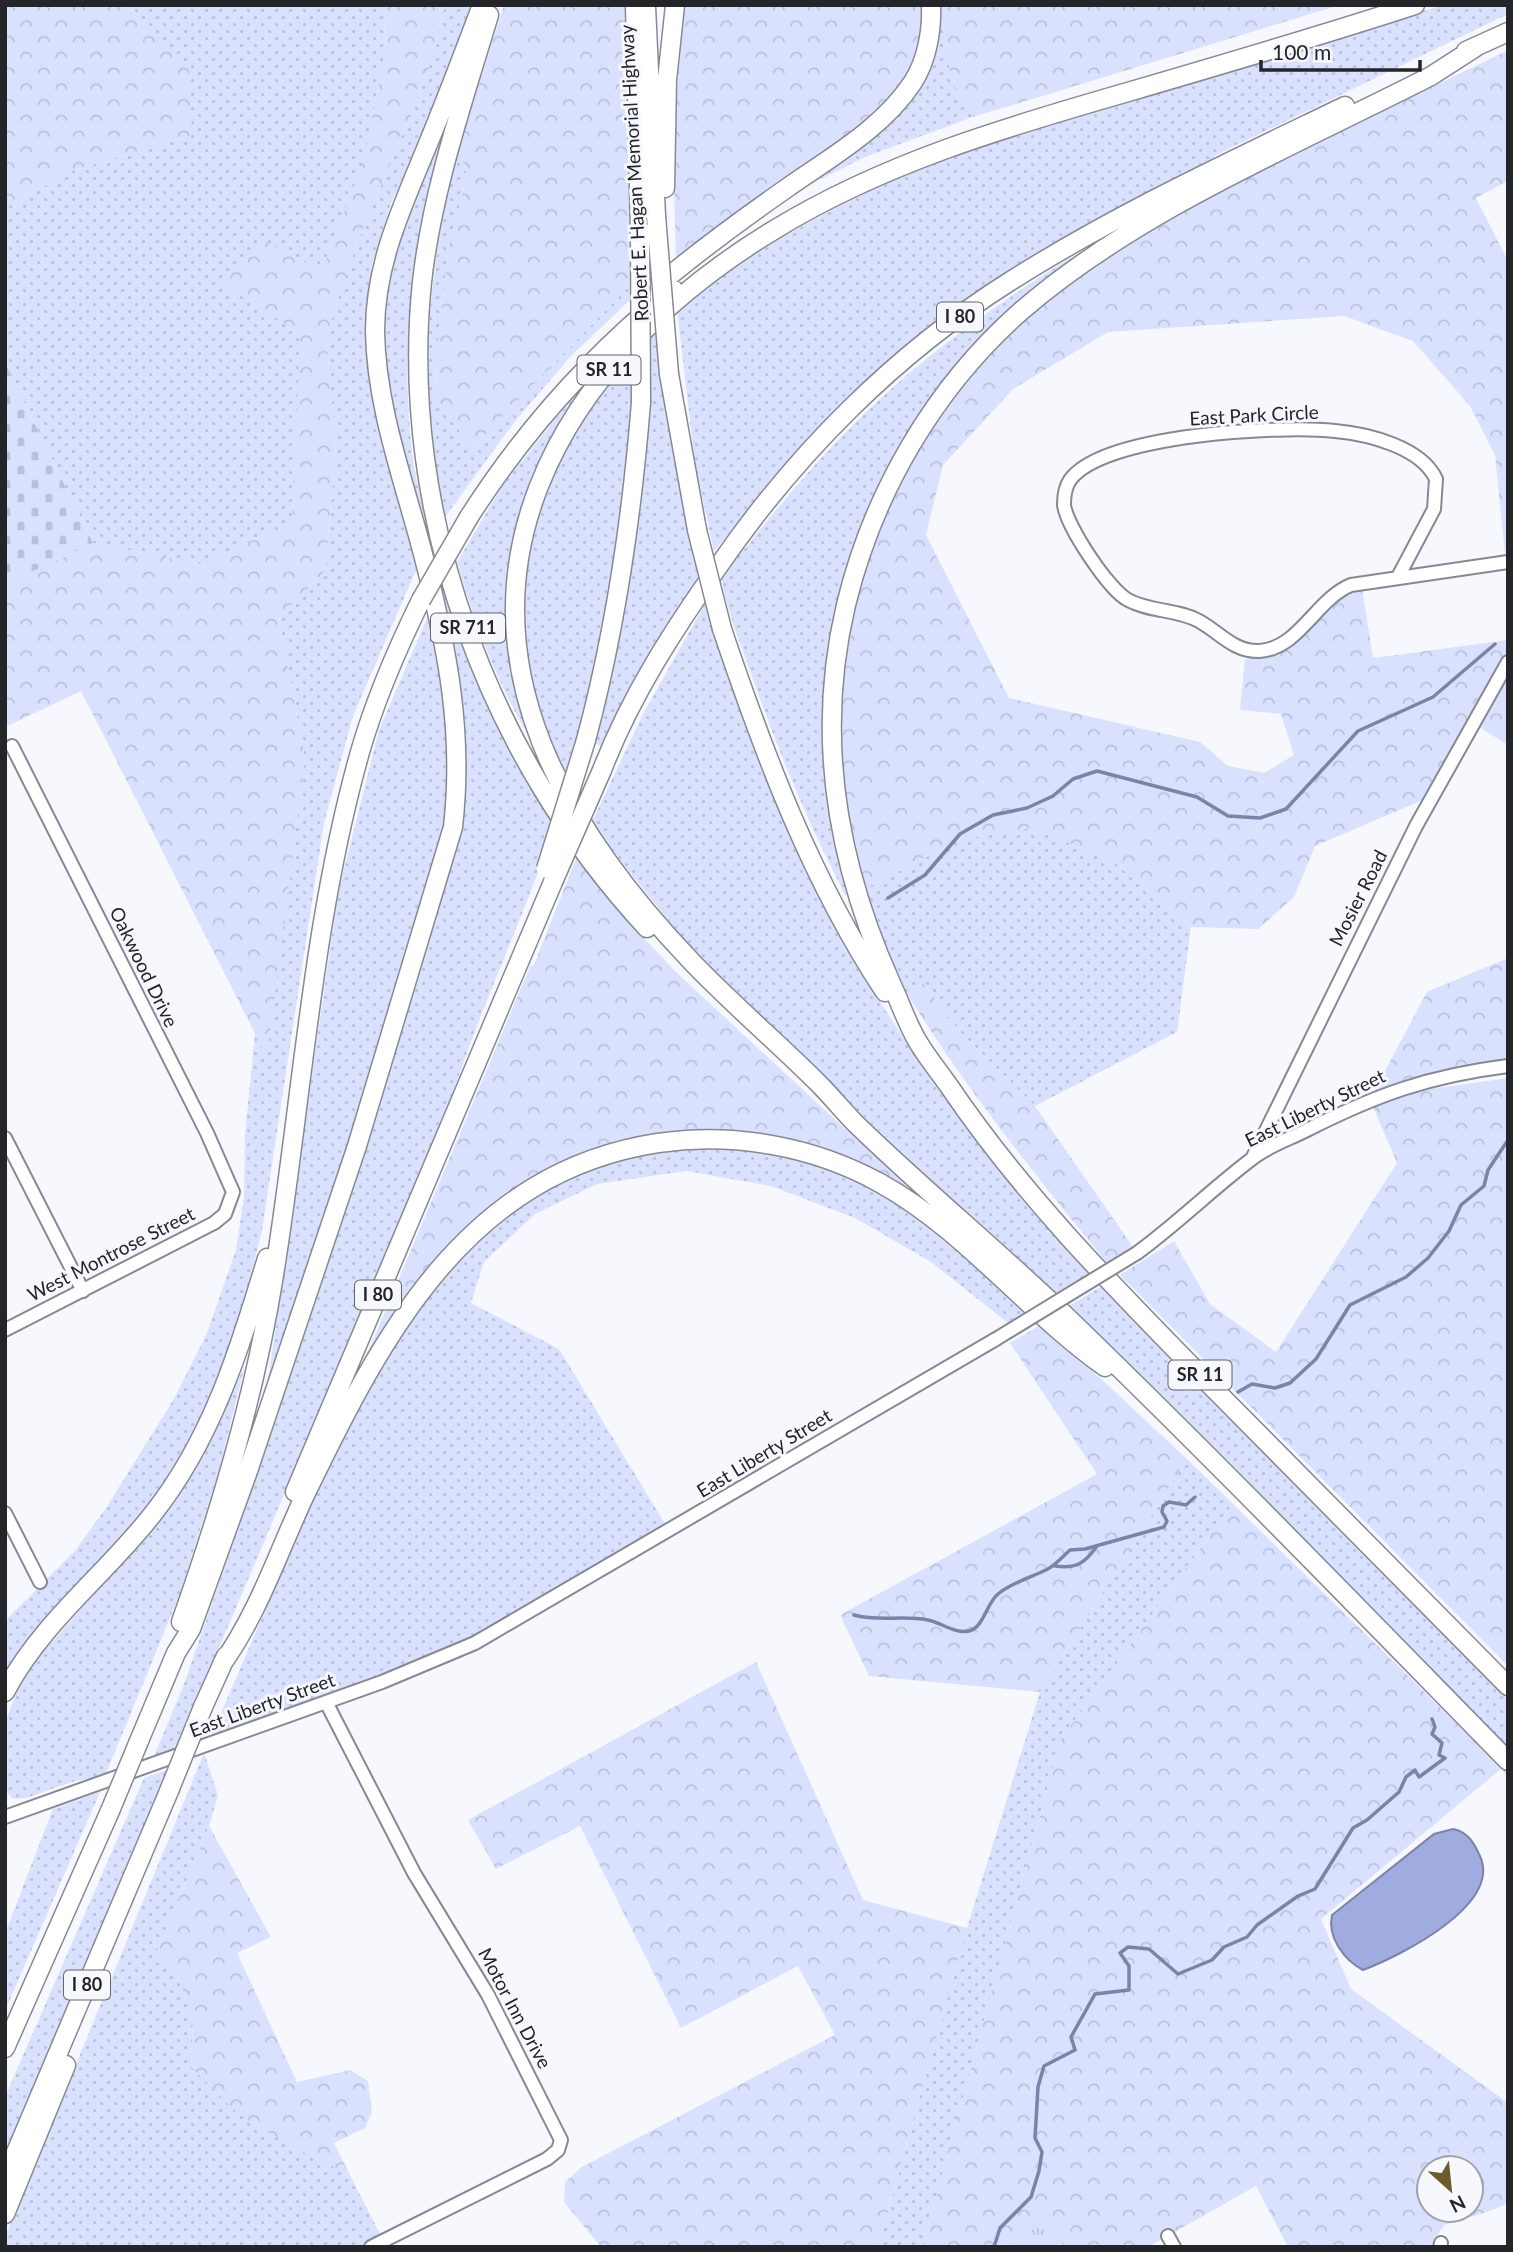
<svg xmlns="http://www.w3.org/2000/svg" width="1513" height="2252" font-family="Lato,sans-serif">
<defs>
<pattern id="grass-dots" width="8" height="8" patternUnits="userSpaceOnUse" patternTransform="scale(1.75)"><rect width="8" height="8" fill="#d9e1ff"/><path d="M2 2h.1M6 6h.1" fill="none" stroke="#bac1db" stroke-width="1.8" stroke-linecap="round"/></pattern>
<pattern id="forest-crowns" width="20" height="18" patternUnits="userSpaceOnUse" patternTransform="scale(1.75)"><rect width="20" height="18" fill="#d9e1ff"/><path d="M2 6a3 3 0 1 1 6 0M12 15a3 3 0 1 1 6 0" fill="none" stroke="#bac1db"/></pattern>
<pattern id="cemetery-stones" width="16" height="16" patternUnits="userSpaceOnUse" patternTransform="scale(1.75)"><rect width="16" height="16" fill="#d9e1ff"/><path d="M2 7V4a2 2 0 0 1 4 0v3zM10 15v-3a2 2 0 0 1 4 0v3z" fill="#bac1db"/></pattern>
<pattern id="park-tufts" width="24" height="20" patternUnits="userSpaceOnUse" patternTransform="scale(1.75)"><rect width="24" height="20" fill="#d9e1ff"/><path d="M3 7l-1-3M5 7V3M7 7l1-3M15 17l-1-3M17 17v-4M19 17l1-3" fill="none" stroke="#bac1db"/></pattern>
</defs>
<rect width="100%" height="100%" fill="#f7f8fe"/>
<path fill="url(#grass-dots)" d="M 120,5 L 386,5 L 385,51 L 365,156 L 301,333 L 292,523 L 199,564 L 93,543 L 5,363 L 5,208 L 71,171 L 192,135 L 135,12 Z
M 445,5 L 473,5 L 421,140 L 392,201 L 372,264 L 365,322 L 371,380 L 417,568 L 353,716 L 324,823 L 262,1230 C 237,1334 207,1441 135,1524 C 96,1570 37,1622 5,1671 L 5,1621 L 75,1551 L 108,1505 L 175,1397 L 207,1333 L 236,1250 L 244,1197 L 245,1135 L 255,1033 L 266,1055 L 305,759 L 279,618 L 325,571 L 336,448 L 326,336 L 356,246 L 427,75 Z
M 939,5 L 952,81 L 973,117 L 865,157 L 795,192 L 894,118 Z
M 1443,5 L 1508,5 L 1508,14 L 1216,155 L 1208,163 L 1092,221 L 991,283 L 960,306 L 789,463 L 714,551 L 695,464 L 677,309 C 760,245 849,197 946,157 Z
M 434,141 L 441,143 C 413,245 400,347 412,452 C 415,482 425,512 431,541 L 426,549 L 390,409 L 381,343 L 389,258 Z
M 459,147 L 467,176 L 449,248 L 436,355 L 435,396 L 472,448 L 635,280 L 635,295 L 569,358 L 512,425 L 445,517 C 417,386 426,276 459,147 Z
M 1105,237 L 1107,241 L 994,331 L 836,621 L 850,894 L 845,895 C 809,824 779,754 753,679 C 741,645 727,612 721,577 C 762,528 801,477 846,432 C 923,353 1011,293 1105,237 Z
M 656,330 L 671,442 L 699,578 L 651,653 L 605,748 L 592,742 C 601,708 613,673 619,638 C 638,538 648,437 650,335 Z
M 635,350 L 633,431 L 613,598 L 567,785 L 546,741 L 519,633 L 533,516 L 568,440 L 609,381 Z
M 583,385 L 587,388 L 528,493 L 517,691 L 527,733 C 496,680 474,622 457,562 L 504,483 Z
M 443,586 L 480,690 L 526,775 L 556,821 C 524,920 477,1013 447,1112 L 175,1751 L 153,1759 L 184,1684 L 276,1420 L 441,897 L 464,753 L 463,716 L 437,596 Z
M 705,604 C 736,700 768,796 814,886 C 887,1028 982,1156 1091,1273 L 1055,1295 L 752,1012 L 690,947 L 591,824 L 643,714 Z
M 428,616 L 448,703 L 452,776 L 442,844 L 366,1091 L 268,1380 L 338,893 L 379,730 Z
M 1033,828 L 1114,862 L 1191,927 L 1177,1032 L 1035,1106 L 961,1033 L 923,983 L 906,992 L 862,890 L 961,839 Z
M 677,1147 C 698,1147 720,1145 741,1148 C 872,1165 934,1228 1028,1312 L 1008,1323 L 931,1262 L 855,1218 L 771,1186 L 686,1171 L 597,1184 L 535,1214 L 484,1262 L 471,1303 L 559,1349 L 667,1527 L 468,1640 L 404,1668 L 210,1739 L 302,1524 L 354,1418 L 409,1321 L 471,1240 L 551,1184 L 617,1158 Z
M 1104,1285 L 1508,1696 L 1508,1749 L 1067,1307 Z
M 245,1365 L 219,1470 L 179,1596 L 105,1776 L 75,1781 L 26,1798 L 13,1799 L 5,1790 L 5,1723 L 19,1686 L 35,1661 L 132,1551 L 184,1485 L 219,1424 Z
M 1187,1459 L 1233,1504 L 1061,1739 L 922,2247 L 878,2247 L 967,1928 L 1040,1692 Z
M 204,1753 L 218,1795 L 209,1826 L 153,1961 L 175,1968 L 193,2021 L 191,2066 L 299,2150 L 350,2175 L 381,2236 L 359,2247 L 5,2247 L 5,2237 Z
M 167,1770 L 5,2156 L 5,2096 L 11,2083 L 144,1778 Z
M 100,1792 L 5,2011 L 5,1933 L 53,1809 Z"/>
<path fill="url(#forest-crowns)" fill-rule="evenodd" d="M 5,5 L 120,5 L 135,12 L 189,68 L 192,135 L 71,171 L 5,208 Z
M 386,5 L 445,5 L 427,75 L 356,246 L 326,336 L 336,448 L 325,571 L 279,618 L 305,759 L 267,1057 L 81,691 L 5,727 L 5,584 L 93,543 L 199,564 L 292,523 L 300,333 L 219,282 L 268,241 L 322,272 L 365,156 L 385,51 Z
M 504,5 L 625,5 L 635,280 L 472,448 L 435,396 L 436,355 L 449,248 L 467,176 L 459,147 Z
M 683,5 L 924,5 C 925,51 907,84 876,115 L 676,260 L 673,154 Z
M 939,5 L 1340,5 L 973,117 L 952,82 Z
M 1508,50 L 1508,181 L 1476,198 L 1508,261 L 1508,555 L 1505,555 L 1495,455 L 1470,406 L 1413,341 L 1344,316 L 1108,332 L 1013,389 L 943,465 L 926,535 L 1009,698 L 1200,742 L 1228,766 L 1264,773 L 1294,755 L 1281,714 L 1240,710 L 1245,659 C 1290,659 1296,639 1325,611 C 1335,601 1350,595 1362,588 L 1373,658 L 1508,640 L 1508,654 L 1425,799 L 1315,846 L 1294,897 L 1258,929 L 1191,927 L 1114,862 L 1033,828 L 961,839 L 862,890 C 851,840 838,789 840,738 C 845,550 923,386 1077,276 C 1147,226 1223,189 1300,152 C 1369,118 1438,84 1508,50 Z
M 1508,662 L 1508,745 L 1473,723 Z
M 577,856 L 635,929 L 677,973 L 925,1203 L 905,1191 L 717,1133 L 526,1183 L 490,1209 L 454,1241 L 424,1275 L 360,1371 L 530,967 L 534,965 Z
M 1508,958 L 1508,1066 L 1370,1099 L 1427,992 Z
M 923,983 L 961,1033 L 1035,1106 L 1133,1247 L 1107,1263 C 1035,1175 966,1089 906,992 Z
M 1508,1078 L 1508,1666 L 1120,1275 L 1174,1241 L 1210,1304 L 1276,1352 L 1397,1163 L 1373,1107 L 1416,1091 Z
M 1042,1324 L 1187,1459 L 1040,1692 L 869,1676 L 840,1615 L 1097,1474 L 1010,1343 Z
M 1233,1504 L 1502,1768 L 1508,1775 L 1508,1778 L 1501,1769 L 1321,1919 L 1351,1989 L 1508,2103 L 1508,2203 L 1487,2212 L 1444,2225 L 1430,2247 L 1288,2247 L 1256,2186 L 1148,2247 L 1064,2247 L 1050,2220 L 997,2247 L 922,2247 L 1061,1739 ZM 1429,2168 L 1471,2168 L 1471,2210 L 1429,2210 Z
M 756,1662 L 863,1900 L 967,1928 L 878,2247 L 601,2247 L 564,2202 L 565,2182 L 582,2167 L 835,2035 L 798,1966 L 681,2028 L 580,1826 L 496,1869 L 468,1820 Z
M 209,1826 L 271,1937 L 237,1953 L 297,2082 L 350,2070 L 368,2081 L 372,2112 L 365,2128 L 334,2143 L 350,2175 L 299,2150 L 238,2114 L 191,2067 L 193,2021 L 175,1968 L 153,1961 Z"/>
<path fill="url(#cemetery-stones)" d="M 5,363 L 93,543 L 5,584 Z"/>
<path fill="url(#park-tufts)" d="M 1050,2220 L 1064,2247 L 997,2247 Z"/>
<path fill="#a0acdf" stroke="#7b84a8" stroke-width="2" d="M 1453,1829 C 1467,1832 1473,1841 1479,1854 C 1505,1904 1400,1956 1363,1970 C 1344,1960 1327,1937 1332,1915 L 1434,1834 Z"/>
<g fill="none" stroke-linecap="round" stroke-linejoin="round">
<path stroke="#7b84a8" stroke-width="3.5" d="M 888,898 L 925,875 L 960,834 L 993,815 L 1027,808 L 1053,796 L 1073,779 L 1097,771 L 1197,797 L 1228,816 L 1260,818 L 1286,809 L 1358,731 L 1433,697 L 1495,644
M 1238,1392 L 1252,1384 L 1275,1388 L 1290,1383 L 1316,1359 L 1350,1305 L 1406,1277 L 1428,1258 L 1449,1231 L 1461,1205 L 1484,1186 L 1488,1170 L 1508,1140
M 1055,1566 C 1077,1569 1085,1563 1097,1546
M 854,1615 C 879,1622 903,1615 928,1620 C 942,1623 955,1634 969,1631 C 984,1627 986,1604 998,1594 C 1011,1583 1031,1577 1046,1570 C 1056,1565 1062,1557 1070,1550 L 1085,1549 L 1164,1527 L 1167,1521 L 1162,1512 L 1163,1506 L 1169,1502 L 1186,1505 L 1195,1497
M 994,2247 L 1000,2228 L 1031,2197 L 1039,2171 L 1042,2152 L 1035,2138 L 1038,2087 L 1044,2066 L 1075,2050 L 1071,2037 L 1095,1994 L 1129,1990 L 1129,1966 L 1120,1953 L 1128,1947 L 1149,1949 L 1178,1974 L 1212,1960 L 1224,1947 L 1247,1937 L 1257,1925 L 1298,1896 L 1315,1889 L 1353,1828 L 1367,1820 L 1399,1792 L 1406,1777 L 1415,1770 L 1419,1777 L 1445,1758 L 1439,1755 L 1442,1743 L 1432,1734 L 1435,1727 L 1432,1719"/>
<g stroke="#878992" stroke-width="16">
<path id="minor" d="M 1398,577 L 1434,509 L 1436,479 C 1421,447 1368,434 1335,431 C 1282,425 1103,434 1070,480 C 1065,487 1064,497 1064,505 C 1067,527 1109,590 1128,600 C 1150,612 1177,609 1199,621 C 1219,632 1234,652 1259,651 C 1299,649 1316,599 1351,585 L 1508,562
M 5,1138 L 83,1291
M 1253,1157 L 1416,826 L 1508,662
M 1137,1253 C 1178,1223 1213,1188 1253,1158 C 1268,1146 1289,1139 1305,1131 C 1376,1095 1428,1076 1508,1066
M 5,1330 L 214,1223 L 225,1214 L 233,1192 L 207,1133 L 12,746
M 5,1513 L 40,1582
M 326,1702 L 414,1873 L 488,1995 L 561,2140 L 558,2150 L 547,2159 L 371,2247
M 5,1817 L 382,1682 L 475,1643 L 996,1339
M 1168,2236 L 1174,2247
M 1440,2247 L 1441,2243"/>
</g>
<g stroke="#878992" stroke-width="21">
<path id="highway" d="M 635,5 L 640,230
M 1415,5 C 1320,36 1224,64 1128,92 C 1006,127 883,163 774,230 C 675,290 582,376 539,486 C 467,669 568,832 691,961 C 732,1004 777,1042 819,1084 C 832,1097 843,1111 856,1124 C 924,1190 998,1251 1067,1317 C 1217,1462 1362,1612 1508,1761
M 646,7 L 656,216
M 489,15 C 463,102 432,191 422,282 C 398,514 489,758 647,928
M 1476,47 L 1431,76 C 1294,146 1136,211 1020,312 C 934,388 873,493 846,605 C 815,735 837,863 891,983 C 900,1002 907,1024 918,1042 C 927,1057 939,1072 949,1086 C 1026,1200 1123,1296 1219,1394 C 1315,1491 1412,1588 1508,1686
M 1466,51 L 1508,32
M 665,188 L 667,80 L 675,5
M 651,291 C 695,254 741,220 787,188 C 831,157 883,128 913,82 C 927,60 932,31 931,5
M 669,374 L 697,530
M 469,517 C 525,429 592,355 673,289
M 722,629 C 764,754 812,882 885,992
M 586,740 C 616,628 632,517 641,402
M 602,770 C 631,695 674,629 720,564 C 796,454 895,354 1009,282 C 1116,214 1231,161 1345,106
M 295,1492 L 553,882
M 181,1622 C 221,1508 255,1394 274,1275 C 302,1101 312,922 360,752 C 375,700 397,649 421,600
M 222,1664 C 260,1610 278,1552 306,1493 C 382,1335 467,1172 658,1143 C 733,1132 813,1146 880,1183 C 965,1230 1026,1311 1105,1367
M 5,1692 C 40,1624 106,1574 152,1515 C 212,1440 240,1348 267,1258
M 203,1707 L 226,1656
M 139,1741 L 176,1653 L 191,1629 L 247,1474 L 357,1146 L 453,827 C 464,731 447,647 423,554 C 404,481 376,407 375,331 C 375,261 404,203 430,139 C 448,95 465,50 482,5
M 5,2048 L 110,1811
M 5,2178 L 169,1791
M 5,2214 L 66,2065"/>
</g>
<use href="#minor" stroke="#fff" stroke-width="12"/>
<use href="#highway" stroke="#fff" stroke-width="18"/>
<g stroke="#878992" stroke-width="16" stroke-linecap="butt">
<path id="minor-bridge" d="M 996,1339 L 1137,1253"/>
</g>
<g stroke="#878992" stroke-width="21" stroke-linecap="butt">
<path id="highway-bridge" d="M 656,216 L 669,374
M 640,230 L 641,402
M 697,530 L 722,629
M 421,600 L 469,517
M 546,869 L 586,740
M 553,882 L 602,770
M 169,1791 L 203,1707
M 110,1811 L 139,1741"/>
</g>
<use href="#minor-bridge" stroke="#fff" stroke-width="12"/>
<use href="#highway-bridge" stroke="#fff" stroke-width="18"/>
</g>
<g text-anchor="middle" stroke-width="6" stroke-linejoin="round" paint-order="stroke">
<g fill="#f7f8fe" stroke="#636468" stroke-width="2">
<rect x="937" y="302.5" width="46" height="29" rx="5"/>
<rect x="577.5" y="355.5" width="63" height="29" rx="5"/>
<rect x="431" y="613.5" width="74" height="29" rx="5"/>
<rect x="355" y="1280.5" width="46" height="29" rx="5"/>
<rect x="1168.5" y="1360.5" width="63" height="29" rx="5"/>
<rect x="64" y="1970.5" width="46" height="29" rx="5"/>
</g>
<g font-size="18" font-weight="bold" fill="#242528">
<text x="960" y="323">I 80</text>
<text x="609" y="376">SR 11</text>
<text x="468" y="634">SR 711</text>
<text x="378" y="1301">I 80</text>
<text x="1200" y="1381">SR 11</text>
<text x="87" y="1991">I 80</text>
</g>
<g font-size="19" fill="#242528" stroke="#f7f8fe">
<text transform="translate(634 173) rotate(-93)" y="7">Robert E. Hagan Memorial Highway</text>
<text transform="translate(1254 415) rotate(-3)" y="7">East Park Circle</text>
<text transform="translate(1358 898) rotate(-63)" y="7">Mosier Road</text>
<text transform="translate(144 967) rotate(64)" y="7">Oakwood Drive</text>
<text transform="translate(1315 1108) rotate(-26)" y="7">East Liberty Street</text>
<text transform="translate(111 1254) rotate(-27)" y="7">West Montrose Street</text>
<text transform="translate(764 1453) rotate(-31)" y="7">East Liberty Street</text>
<text transform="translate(262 1705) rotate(-20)" y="7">East Liberty Street</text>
<text transform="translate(515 2008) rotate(62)" y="7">Motor Inn Drive</text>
</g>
</g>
<rect width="1513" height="2252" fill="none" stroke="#242528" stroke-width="14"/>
<g transform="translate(1450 2189) rotate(153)"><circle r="33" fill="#f7f8fe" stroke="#a3a4a8" stroke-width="2"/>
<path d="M0-5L12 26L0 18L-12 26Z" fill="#6b5c2a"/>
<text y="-10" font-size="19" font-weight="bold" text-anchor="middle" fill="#242528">N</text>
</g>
<path d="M1261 60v10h159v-10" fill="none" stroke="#242528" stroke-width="3.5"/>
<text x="1272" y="60" font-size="21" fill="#242528" stroke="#f7f8fe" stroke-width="5" paint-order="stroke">100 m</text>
</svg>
